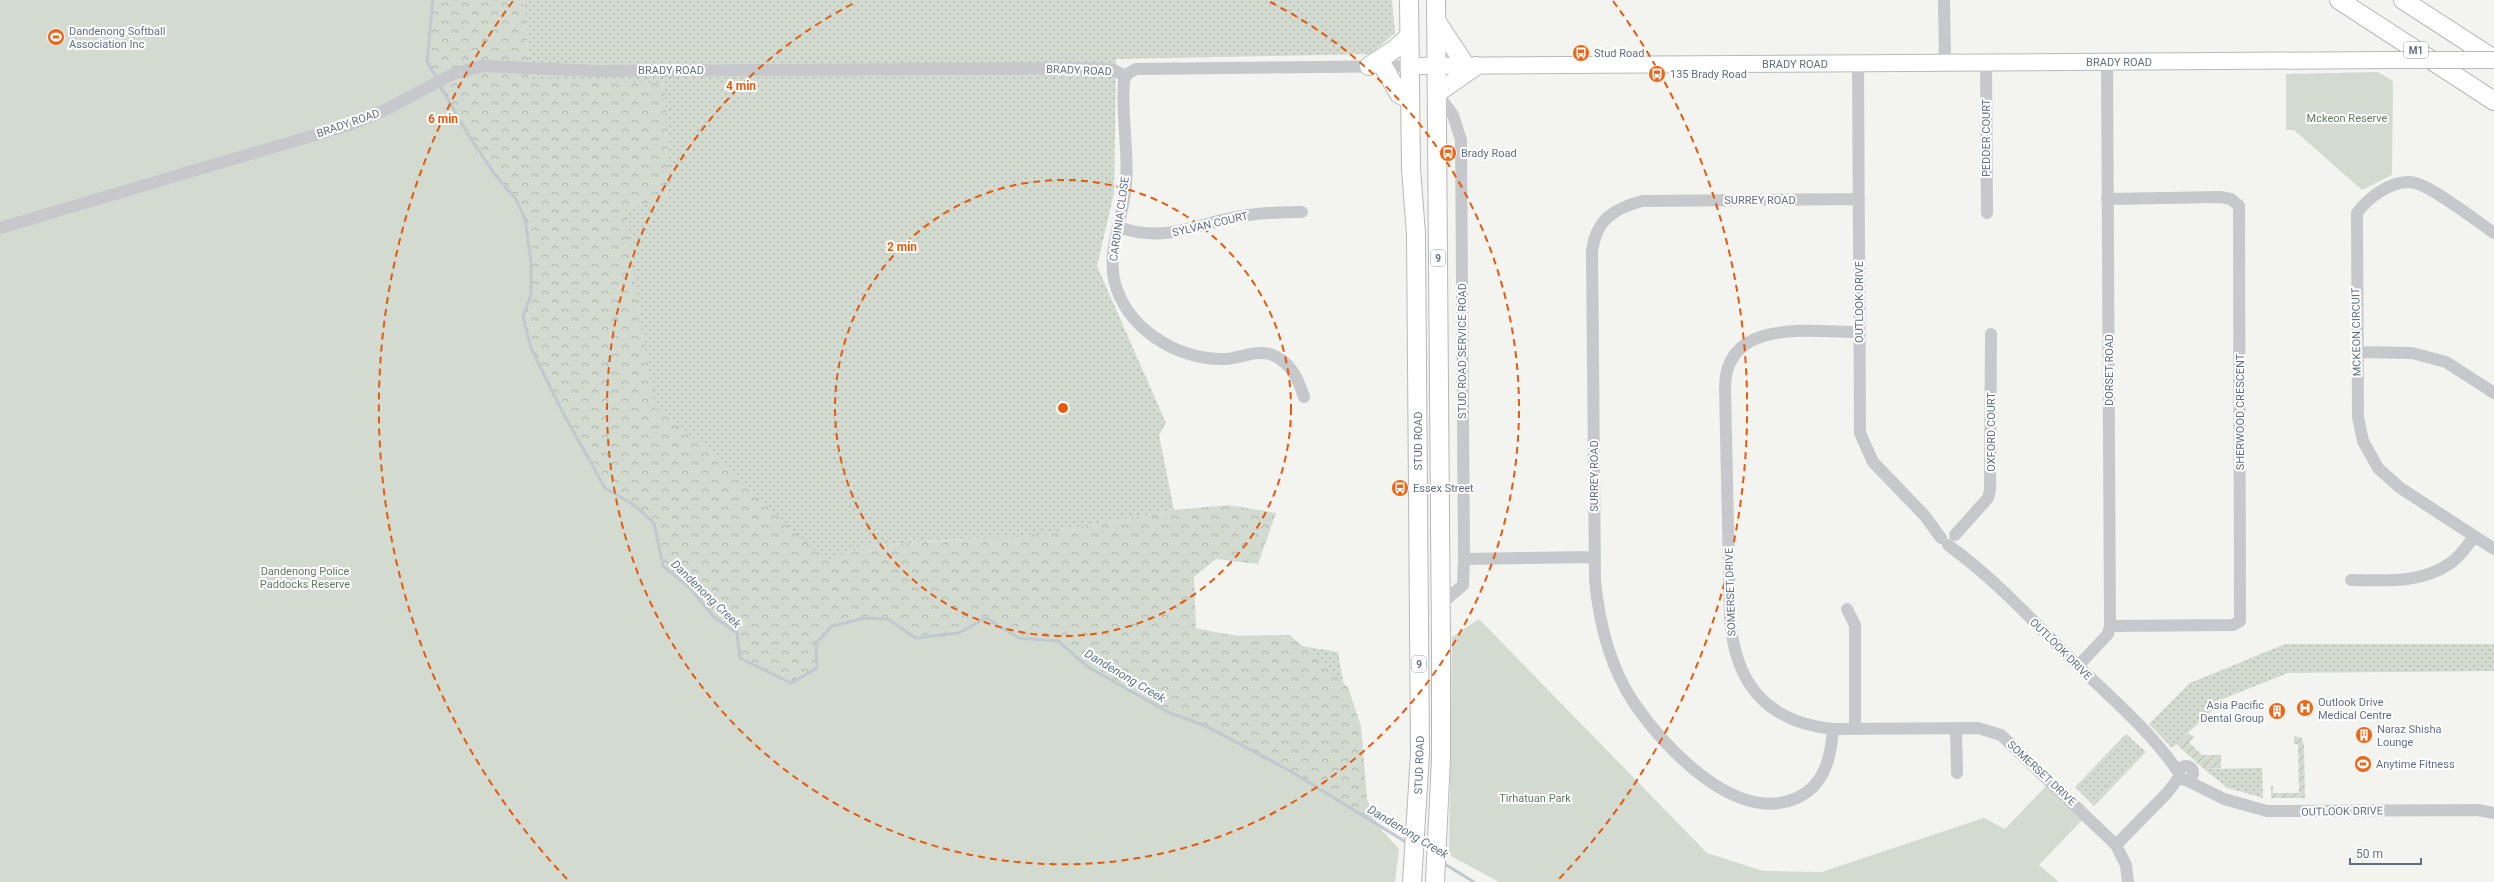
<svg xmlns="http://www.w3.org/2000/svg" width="2494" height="882" font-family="Roboto,sans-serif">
<defs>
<pattern id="grass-dots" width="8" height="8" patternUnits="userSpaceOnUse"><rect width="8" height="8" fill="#d3dbd0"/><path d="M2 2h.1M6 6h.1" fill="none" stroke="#afb6ae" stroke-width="1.8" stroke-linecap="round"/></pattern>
<pattern id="forest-crowns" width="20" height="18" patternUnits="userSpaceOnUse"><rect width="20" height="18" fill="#d3dbd0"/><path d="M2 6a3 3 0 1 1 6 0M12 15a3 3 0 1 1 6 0" fill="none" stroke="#afb6ae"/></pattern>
<pattern id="garden-furrows" width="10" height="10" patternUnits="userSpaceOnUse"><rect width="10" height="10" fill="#d3dbd0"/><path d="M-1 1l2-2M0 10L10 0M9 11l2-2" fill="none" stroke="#afb6ae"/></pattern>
</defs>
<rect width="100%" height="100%" fill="#f3f4ef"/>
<path fill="url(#grass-dots)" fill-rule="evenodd" d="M 523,0 L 1392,0 L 1395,33 L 1371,54 L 1116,59 L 1114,193 L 1097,266 L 1166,423 L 1159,435 L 1174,510 L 1059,531 L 1175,521 L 1196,629 L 1338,652 L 1361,783 L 911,882 L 441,120 L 641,321 L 623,211 L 531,79 ZM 980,538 L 855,550 L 865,546 Z
M 2285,644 L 2494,644 L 2494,671 L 2288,673 L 2225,698 L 2172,748 L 2149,724 L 2190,683 Z
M 2126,734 L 2146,752 L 2094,806 L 2075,787 Z
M 2262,768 L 2263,798 L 2228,788 L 2204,769 Z"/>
<path fill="url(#forest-crowns)" d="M 433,0 L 523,0 L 531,79 L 665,83 L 669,196 L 624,211 L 655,408 L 677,422 L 826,561 L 865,546 L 1042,534 L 1174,510 L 1229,505 L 1276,513 L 1258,564 L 1216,559 L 1194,577 L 1196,628 L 1230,636 L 1290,635 L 1348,687 L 1361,726 L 1367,799 L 1378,826 L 1292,772 L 1208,727 L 1168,712 L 1088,667 L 1058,641 L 1019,638 L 986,618 L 959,633 L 916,638 L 888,619 L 816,643 L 817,668 L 791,683 L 740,658 L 737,633 L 713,616 L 689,587 L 663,564 L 654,523 L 634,505 L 605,488 L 563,413 L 531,348 L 523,317 L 531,294 L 531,262 L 516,199 L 495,175 L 469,136 L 427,61 Z"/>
<path fill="#d3dbd0" d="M 0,0 L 433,0 L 427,61 L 469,136 L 495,175 L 516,199 L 525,219 L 531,262 L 531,294 L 524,317 L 531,348 L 563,413 L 605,488 L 634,505 L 654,523 L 663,564 L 689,587 L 713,616 L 737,633 L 740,658 L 792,683 L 817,668 L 816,643 L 832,626 L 865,618 L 888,619 L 916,638 L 959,633 L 986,618 L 1019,638 L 1058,641 L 1088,667 L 1168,712 L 1208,727 L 1292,772 L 1378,826 L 1399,849 L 1395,882 L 0,882 Z
M 2378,72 L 2393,81 L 2392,175 L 2362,190 L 2294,130 L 2286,130 L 2286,74 Z
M 1479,619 L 1707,853 L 1763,871 L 1822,872 L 1984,818 L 2005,829 L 2047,785 L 2083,819 L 2039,865 L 2059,882 L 1499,882 L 1449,855 L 1452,637 Z"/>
<path fill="url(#garden-furrows)" d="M 2188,733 L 2194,737 L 2189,742 L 2202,755 L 2221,755 L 2221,768 L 2204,769 L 2176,744 Z
M 2294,736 L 2302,738 L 2304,745 L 2305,798 L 2271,798 L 2271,786 L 2273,786 L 2273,793 L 2299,793 L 2298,744 L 2294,744 Z"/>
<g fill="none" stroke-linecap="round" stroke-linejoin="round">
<path stroke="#c1c9d0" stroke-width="3" d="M 433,0 L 427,61 L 437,79
M 439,84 L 469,136 L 495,175 L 516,199 L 525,219 L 531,262 L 531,294 L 523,317 L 531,348 L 563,413 L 605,488 L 634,505 L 654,523 L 663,566 L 689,587 L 713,616 L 737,633 L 740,658 L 791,683 L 817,668 L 816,643 L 832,626 L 865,618 L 888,619 L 916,638 L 959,633 L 986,618 L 1019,638 L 1058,641 L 1088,667 L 1168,712 L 1208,727 L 1292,772 L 1409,844
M 1443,863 L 1474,882"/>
<g stroke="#b6b9bd" stroke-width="18">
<path id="major" d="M 1410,66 L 2389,60"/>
</g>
<g stroke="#b5b8bb" stroke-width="20">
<path id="highway" d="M 1409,0 L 1411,169 L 1416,234 L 1420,754 L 1412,882
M 2339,0 L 2494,101
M 2403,0 L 2494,59
M 1437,22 L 1466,66
M 1369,66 L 1395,49 L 1409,36
M 1383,66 L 1399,94 L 1410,100
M 1437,93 L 1476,66
M 1435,882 L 1441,759 L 1441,648 L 1436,0"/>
</g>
<path stroke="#c6c8cc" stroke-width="12" d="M 1944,0 L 1945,64
M 1986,63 L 1987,213
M 1858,64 L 1860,433 L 1873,462 L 1925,516 L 1941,538
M 1437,93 L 1453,115 L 1461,140 L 1464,559 L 1463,585 L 1440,605
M 2107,199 L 2220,197 L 2231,199 L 2239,206 L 2240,621 L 2233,625 L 2110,626
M 1119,227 C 1162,243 1191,226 1232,218 C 1255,213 1279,212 1302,212
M 0,228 L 352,124 L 383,111 L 453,74 L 482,66 L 597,71 L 1094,68 L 1114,70 L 1125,76
M 2494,233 C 2478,222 2427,182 2410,182 C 2390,181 2368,198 2357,213 L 2358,417 L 2363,441 L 2378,468 L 2399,487 L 2494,549
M 1859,332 C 1812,332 1725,317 1725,388 L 1730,616 C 1734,682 1765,722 1833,729 L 1978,728 L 2001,735 L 2116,845 L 2126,865 L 2128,882
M 2356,352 L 2412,353 L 2446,362 L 2494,393
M 1304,397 C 1298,378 1290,361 1270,354 C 1255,350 1240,358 1226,359 C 1176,360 1125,328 1114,279 C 1108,248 1123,217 1126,186 C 1129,151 1121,116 1124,80 L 1127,74 L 1136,69 L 1410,66
M 1955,535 L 1988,498 L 1990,490 L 1991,334
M 1948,545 C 1994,578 2033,621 2073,661 C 2109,696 2151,731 2179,773
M 1464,559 L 1595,557
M 2351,580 C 2384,580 2420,584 2449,564 C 2459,558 2467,546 2474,537
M 1847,609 L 1855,625 L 1855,729
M 2078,666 L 2108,634 L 2110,626 L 2107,62
M 1956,728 L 1957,773
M 1833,729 C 1831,757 1825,785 1797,798 C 1736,825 1665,748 1634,703 C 1610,667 1599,623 1595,580 L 1592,251 C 1596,220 1613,209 1642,201 L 1859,199
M2179 773a7 7 0 1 1 14 0a7 7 0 1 1-14 0Z
M 2186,780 L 2224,799 L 2267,811 L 2478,810 L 2494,813
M 2116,845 L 2168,792 L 2180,776"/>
<use href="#major" stroke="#fff" stroke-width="16"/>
<use href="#highway" stroke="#fff" stroke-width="18"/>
<g stroke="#b6b9bd" stroke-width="18" stroke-linecap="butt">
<path id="major-bridge" d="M 2389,60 L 2494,60"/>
</g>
<use href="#major-bridge" stroke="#fff" stroke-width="16"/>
</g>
<g fill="none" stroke="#e8590c" stroke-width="2" stroke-dasharray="7 5">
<circle cx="1063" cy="408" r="228"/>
<path d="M1270 2A456 456 0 1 1 856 2"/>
<path d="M567 879A684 684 0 0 1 513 1M1613 1A684 684 0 0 1 1559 879"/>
</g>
<defs>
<g id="stadium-disc" transform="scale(0.9)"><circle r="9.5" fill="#ea6619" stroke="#fff"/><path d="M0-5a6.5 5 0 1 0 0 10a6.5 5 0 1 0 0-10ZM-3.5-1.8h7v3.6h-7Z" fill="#fff"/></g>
<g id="bus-disc" transform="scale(0.9)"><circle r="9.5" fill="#ea6619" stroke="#fff"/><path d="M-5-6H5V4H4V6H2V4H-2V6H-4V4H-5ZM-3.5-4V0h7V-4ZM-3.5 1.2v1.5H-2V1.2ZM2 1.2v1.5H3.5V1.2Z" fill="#fff"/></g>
<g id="hospital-disc" transform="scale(0.9)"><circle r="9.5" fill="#ea6619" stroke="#fff"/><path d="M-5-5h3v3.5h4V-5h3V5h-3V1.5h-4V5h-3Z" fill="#fff"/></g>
<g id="building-disc" transform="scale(0.9)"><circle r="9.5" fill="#ea6619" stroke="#fff"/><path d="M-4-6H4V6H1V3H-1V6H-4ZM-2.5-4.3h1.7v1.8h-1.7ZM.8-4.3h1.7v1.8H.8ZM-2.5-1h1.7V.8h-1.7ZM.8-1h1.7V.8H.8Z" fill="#fff"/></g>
</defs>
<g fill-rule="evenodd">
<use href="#stadium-disc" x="56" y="37"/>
<use href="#bus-disc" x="1581" y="53"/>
<use href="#bus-disc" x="1657" y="74"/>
<use href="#bus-disc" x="1448" y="153"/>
<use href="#bus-disc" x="1400" y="488"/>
<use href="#hospital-disc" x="2305" y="708"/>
<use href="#building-disc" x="2277" y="711"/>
<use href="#building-disc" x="2364" y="735"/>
<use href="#stadium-disc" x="2363" y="764"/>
</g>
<g text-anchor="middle" stroke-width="4" stroke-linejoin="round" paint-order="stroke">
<g fill="#fff" stroke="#909aa8" stroke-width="1">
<rect x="2404" y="42" width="24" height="16" rx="3"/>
<rect x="1431" y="250" width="14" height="16" rx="3"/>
<rect x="1412" y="656" width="14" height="16" rx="3"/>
</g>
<g font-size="10" font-weight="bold" fill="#616f82">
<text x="2416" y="54">M1</text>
<text x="1438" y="262">9</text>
<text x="1419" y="668">9</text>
</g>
<g font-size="11" fill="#616f82" stroke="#fff" text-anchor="start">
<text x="69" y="35">Dandenong Softball<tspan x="69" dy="13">Association Inc</tspan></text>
<text x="1594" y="57">Stud Road</text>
<text x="1670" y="78">135 Brady Road</text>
<text x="1461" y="157">Brady Road</text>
<text x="1413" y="492">Essex Street</text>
<text x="2318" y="706">Outlook Drive<tspan x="2318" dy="13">Medical Centre</tspan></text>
<text x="2264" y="709" text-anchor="end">Asia Pacific<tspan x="2264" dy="13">Dental Group</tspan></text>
<text x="2377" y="733">Naraz Shisha<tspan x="2377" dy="13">Lounge</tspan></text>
<text x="2376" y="768">Anytime Fitness</text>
</g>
<g font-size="11" fill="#616f82" stroke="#fff">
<text x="2119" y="66">BRADY ROAD</text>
<text x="1795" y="68">BRADY ROAD</text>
<text x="671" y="74">BRADY ROAD</text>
<text transform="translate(1079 70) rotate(2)" y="4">BRADY ROAD</text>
<text transform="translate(348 123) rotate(-19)" y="4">BRADY ROAD</text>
<text transform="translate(1986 138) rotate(-90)" y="4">PEDDER COURT</text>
<text x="1760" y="204">SURREY ROAD</text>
<text transform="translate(1119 219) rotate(-82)" y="4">CARDINIA CLOSE</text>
<text transform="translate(1210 224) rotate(-13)" y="4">SYLVAN COURT</text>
<text transform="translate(1859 302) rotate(-90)" y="4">OUTLOOK DRIVE</text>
<text transform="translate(2356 332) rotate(-91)" y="4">MCKEON CIRCUIT</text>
<text transform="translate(1462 351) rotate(-90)" y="4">STUD ROAD SERVICE ROAD</text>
<text transform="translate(2109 370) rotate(-90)" y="4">DORSET ROAD</text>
<text transform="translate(2240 412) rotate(-90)" y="4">SHERWOOD CRESCENT</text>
<text transform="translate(1991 432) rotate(-90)" y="4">OXFORD COURT</text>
<text transform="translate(1418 441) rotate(-90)" y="4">STUD ROAD</text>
<text transform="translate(1594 476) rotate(-90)" y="4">SURREY ROAD</text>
<text transform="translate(1730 592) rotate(-92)" y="4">SOMERSET DRIVE</text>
<text transform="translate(2061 649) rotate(45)" y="4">OUTLOOK DRIVE</text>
<text transform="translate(1419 765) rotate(-88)" y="4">STUD ROAD</text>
<text transform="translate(2042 773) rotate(43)" y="4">SOMERSET DRIVE</text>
<text transform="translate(2342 811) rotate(-1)" y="4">OUTLOOK DRIVE</text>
</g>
<g font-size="11" fill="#627961" stroke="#fff">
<text x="2347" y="122">Mckeon Reserve</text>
<text x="305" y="575">Dandenong Police<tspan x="305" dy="13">Paddocks Reserve</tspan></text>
<text x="1535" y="802">Tirhatuan Park</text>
</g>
<g font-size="12" font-style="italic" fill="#627887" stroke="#fff">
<text transform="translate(706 594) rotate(44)" y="4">Dandenong Creek</text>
<text transform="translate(1125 676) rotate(31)" y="4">Dandenong Creek</text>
<text transform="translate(1408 832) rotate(31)" y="4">Dandenong Creek</text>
</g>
</g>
<circle cx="1063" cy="408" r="6" fill="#e8590c" stroke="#fff" stroke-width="2"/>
<g font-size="12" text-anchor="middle" font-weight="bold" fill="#e8590c" stroke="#fff" stroke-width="4" stroke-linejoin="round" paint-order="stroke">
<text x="741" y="90">4 min</text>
<text x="443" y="123">6 min</text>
<text x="902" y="251">2 min</text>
</g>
<path d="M2350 858v6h71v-6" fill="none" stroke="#616f82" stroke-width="2"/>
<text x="2356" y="858" font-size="12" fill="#616f82" stroke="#ffffff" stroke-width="3" paint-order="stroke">50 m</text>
</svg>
